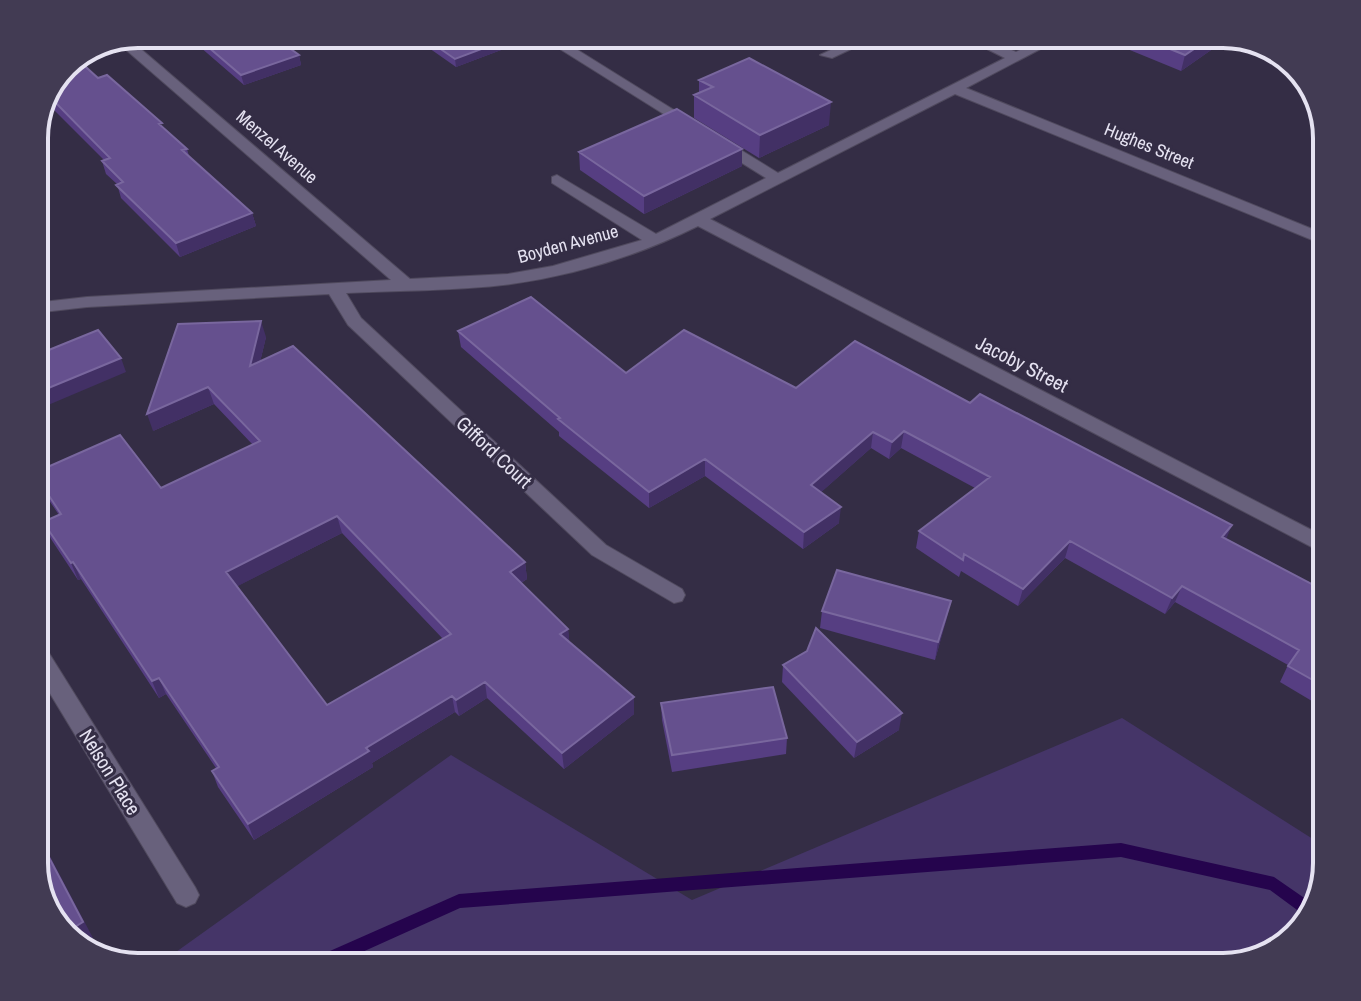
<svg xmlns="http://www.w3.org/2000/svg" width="1361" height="1001" font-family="'Archivo Narrow',sans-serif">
<rect width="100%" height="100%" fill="#342d45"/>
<path fill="#453568" d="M 1122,718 L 1327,848 L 1327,863 L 1306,926 L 1269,956 L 1222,967 L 155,967 L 451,755 L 692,900 Z"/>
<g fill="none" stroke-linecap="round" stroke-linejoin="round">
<path fill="#25044d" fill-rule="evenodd" d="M 1121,843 L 1274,877 L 1313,904 L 1308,918 L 1270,890 L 1121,857 L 460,908 L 329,967 L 303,967 L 305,962 L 459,894 Z"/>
<g stroke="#504a5e" stroke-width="2">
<path id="minor" d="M 536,34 L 552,34 L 698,125 L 691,129 L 686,128 Z
M 865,34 L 883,34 L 832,58 L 820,55 Z
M 957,34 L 975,34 L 1016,52 L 1052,34 L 1069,34 L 966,88 L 1327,235 L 1327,246 L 955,94 L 710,219 L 1327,538 L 1327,555 L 698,226 C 640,255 575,275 511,284 C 457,291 400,290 346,293 L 361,318 L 606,545 L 682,589 L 685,595 L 682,601 L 674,603 L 592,555 L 348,325 L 329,294 L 87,307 L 34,313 L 34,303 L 87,297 L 391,280 L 117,42 L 128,38 L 410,279 L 508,274 L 553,266 L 642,240 L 552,183 L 552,177 L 557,175 L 656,234 L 766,178 L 713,145 L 713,139 L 723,139 L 778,173 L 1005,58 Z
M 34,639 L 42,642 L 195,887 L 199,895 L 195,903 L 186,907 L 177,903 L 34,667 Z"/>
</g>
<use href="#minor" fill="#68617c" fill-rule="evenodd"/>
</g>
<path fill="#563e82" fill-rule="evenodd" d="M 185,34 L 270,34 L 299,55 L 301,65 L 244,85 Z
M 409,34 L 487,34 L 500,42 L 501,50 L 456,67 Z
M 1123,34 L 1223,34 L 1224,41 L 1181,71 L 1120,46 Z
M 69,60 L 98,78 L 163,128 L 187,149 L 189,156 L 252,213 L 256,226 L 180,257 L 121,198 L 117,184 L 106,174 L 102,161 L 104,160 L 48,104 Z
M 699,80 L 829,125 L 759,158 L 694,118 L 694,95 L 699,93 Z
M 579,152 L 742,166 L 644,214 L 580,170 Z
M 458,331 L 626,373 L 796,388 L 1226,539 L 1327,592 L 1327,710 L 1280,682 L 1288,665 L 1175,602 L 1165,614 L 1065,558 L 1018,606 L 961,571 L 959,577 L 916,548 L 919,531 L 975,488 L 901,448 L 889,459 L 871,448 L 821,492 L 839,523 L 803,549 L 705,476 L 649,508 L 559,436 L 559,432 L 461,347 Z
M 266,337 L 260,362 L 525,562 L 527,579 L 521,583 L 568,629 L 569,642 L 634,714 L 564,769 L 487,698 L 459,716 L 455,712 L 372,763 L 373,767 L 254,840 L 218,787 L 212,771 L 216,768 L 166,694 L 159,698 L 81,579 L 78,580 L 51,539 L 43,522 L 59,515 L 42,490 L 34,474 L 161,488 L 253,445 L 214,404 L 153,431 ZM 342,533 L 443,639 L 327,705 L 237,586 Z
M 951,601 L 935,660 L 820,628 L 822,611 Z
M 783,665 L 899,730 L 854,758 L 782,682 Z
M 661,703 L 787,738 L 786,754 L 672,772 L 662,720 Z"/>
<path fill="#423065" d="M 1216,34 L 1225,35 L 1224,41 L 1181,71 L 1185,55 Z
M 500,42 L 501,50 L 456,67 L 455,59 Z
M 299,55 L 301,65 L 244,85 L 241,75 Z
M 831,102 L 829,125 L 759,158 L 760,135 Z
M 742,149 L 742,166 L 644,214 L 644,196 Z
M 252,213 L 256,226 L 180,257 L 176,243 Z
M 261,321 L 266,337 L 255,383 L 250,366 Z
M 121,358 L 126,372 L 34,411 L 34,394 Z
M 208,387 L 214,404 L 153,431 L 147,414 Z
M 904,431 L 901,448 L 889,459 L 892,442 Z
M 873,432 L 871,448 L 810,502 L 811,485 Z
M 705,459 L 705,476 L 649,508 L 649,492 Z
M 841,507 L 839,523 L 803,549 L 804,532 Z
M 337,516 L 342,533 L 232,589 L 226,572 Z
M 1232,525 L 1225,542 L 1222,537 Z
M 1070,541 L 1065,558 L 1018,606 L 1023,589 Z
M 73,562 L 81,579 L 78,580 L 71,563 Z
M 525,562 L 527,579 L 512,588 L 510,572 Z
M 1182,586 L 1175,602 L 1165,614 L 1172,598 Z
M 951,601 L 947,618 L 935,660 L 938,642 Z
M 568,629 L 570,646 L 560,634 Z
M 159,678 L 166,694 L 159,698 L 152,681 Z
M 485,682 L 487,698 L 459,716 L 456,700 Z
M 452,696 L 455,712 L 372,763 L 373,767 L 254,840 L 248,824 L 366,748 Z
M 634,697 L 634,714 L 564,769 L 562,753 Z
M 902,713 L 899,730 L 854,758 L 857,742 Z
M 34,826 L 93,938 L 78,947 L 75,946 L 68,931 Z"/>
<path fill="#65508e" stroke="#79679e" stroke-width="2" fill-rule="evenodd" d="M 193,34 L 270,34 L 299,55 L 241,75 Z
M 419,34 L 487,34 L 500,42 L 455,59 Z
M 1133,34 L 1216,34 L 1185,55 Z
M 76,58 L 98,78 L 107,75 L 162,123 L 159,124 L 187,149 L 182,150 L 252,213 L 176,243 L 116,185 L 123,182 L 102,161 L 110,158 L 51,98 L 69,60 Z
M 749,58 L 831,102 L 760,135 L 694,95 L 713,87 L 699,80 Z
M 677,109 L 742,149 L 644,196 L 579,152 Z
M 531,297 L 626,373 L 684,330 L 796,388 L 855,341 L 970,403 L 980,394 L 1232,525 L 1222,537 L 1327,592 L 1327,688 L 1288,666 L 1299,650 L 1182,586 L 1172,598 L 1070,541 L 1023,589 L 964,554 L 963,560 L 919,531 L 990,477 L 904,431 L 892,442 L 873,432 L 811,485 L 841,507 L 804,532 L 705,459 L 649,492 L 558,419 L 560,418 L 458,331 Z
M 261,321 L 250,366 L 293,346 L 525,562 L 510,572 L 568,629 L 560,634 L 634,697 L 562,753 L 485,682 L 456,700 L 452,696 L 366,748 L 369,751 L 248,824 L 212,771 L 219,767 L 159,678 L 152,681 L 73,562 L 71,563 L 43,522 L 61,514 L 34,473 L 120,435 L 161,488 L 260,441 L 208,387 L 147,414 L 178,324 ZM 337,516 L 451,634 L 327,705 L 226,572 Z
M 98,330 L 121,358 L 34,394 L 34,356 Z
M 837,570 L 951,601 L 938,642 L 822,611 Z
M 816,628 L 902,713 L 857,742 L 783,665 L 807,651 Z
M 773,687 L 787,738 L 672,755 L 661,703 Z
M 34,829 L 83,922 L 68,931 L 34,869 Z"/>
<g text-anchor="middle" stroke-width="6" stroke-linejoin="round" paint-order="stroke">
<g font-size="18" fill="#e5e2f1" stroke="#342d45">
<text transform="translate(1149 146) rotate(22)" y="6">Hughes Street</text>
<text transform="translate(277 147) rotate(41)" y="6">Menzel Avenue</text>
<text transform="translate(568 244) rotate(-15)" y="6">Boyden Avenue</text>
</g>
<g font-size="20" fill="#e5e2f1" stroke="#342d45">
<text transform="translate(1022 364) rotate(27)" y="7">Jacoby Street</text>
<text transform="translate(494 452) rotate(43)" y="7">Gifford Court</text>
<text transform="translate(110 772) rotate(58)" y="7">Nelson Place</text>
</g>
</g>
<path d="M0 0H1361V1001H0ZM138 48H1223A90 90 0 0 1 1313 138V863A90 90 0 0 1 1223 953H138A90 90 0 0 1 48 863V138A90 90 0 0 1 138 48Z" fill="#423b53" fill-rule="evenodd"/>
<path fill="none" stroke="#e5e2f1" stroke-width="4" d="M138 48H1223A90 90 0 0 1 1313 138V863A90 90 0 0 1 1223 953H138A90 90 0 0 1 48 863V138A90 90 0 0 1 138 48Z"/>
</svg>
